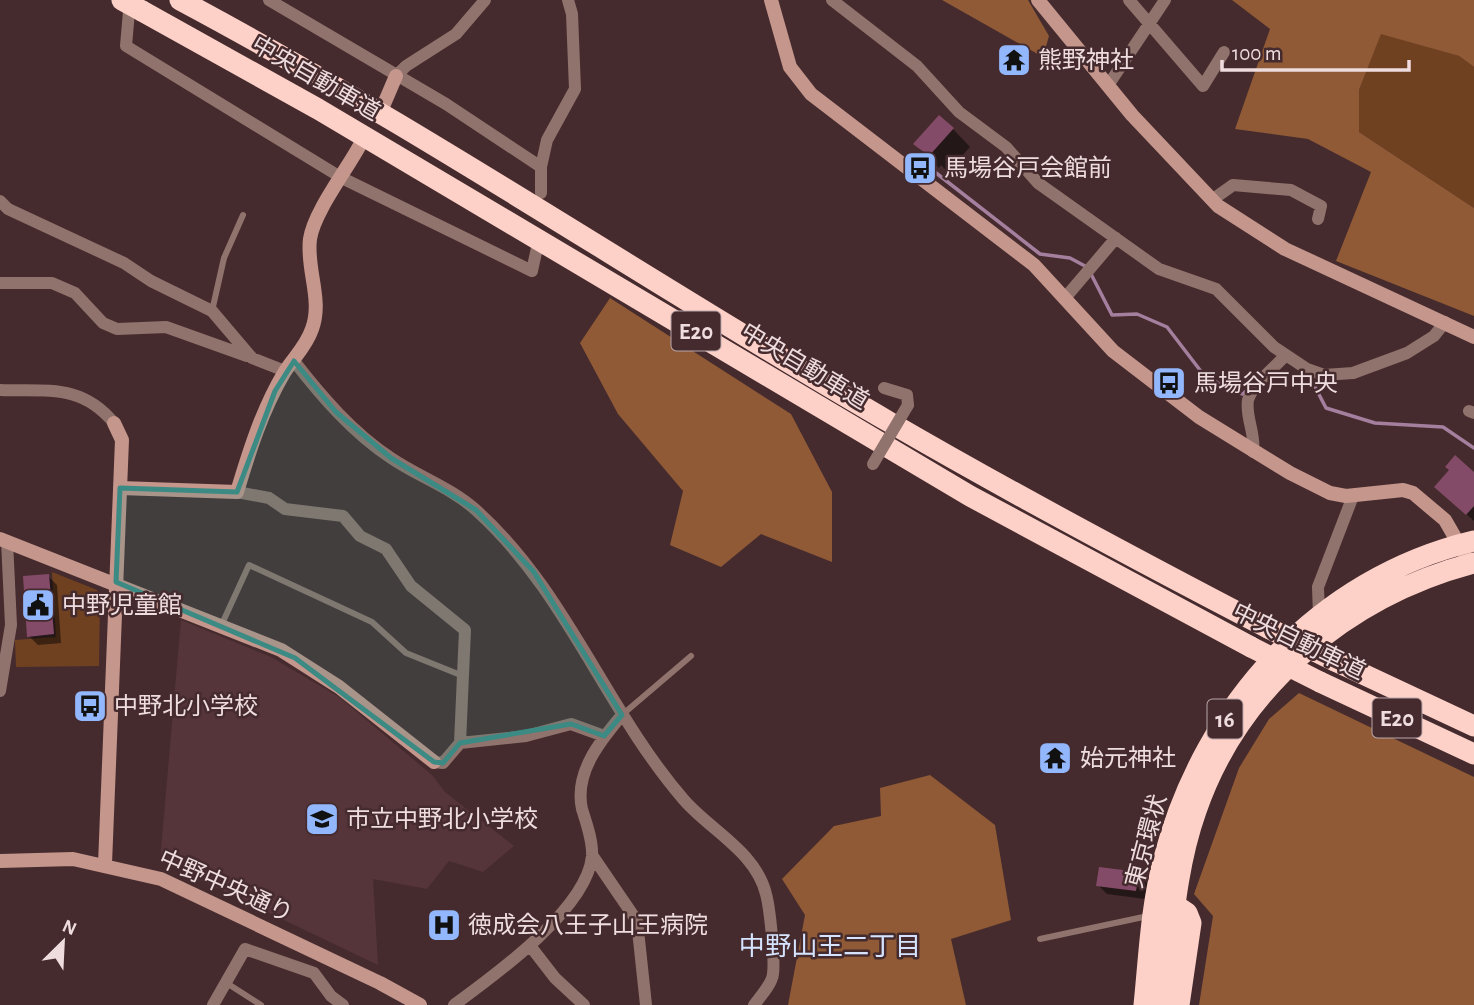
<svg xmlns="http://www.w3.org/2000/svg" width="1474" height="1005" font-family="'Alegreya Sans','Noto Sans JP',sans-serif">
<rect width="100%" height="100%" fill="#452b2e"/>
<path fill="#55353a" d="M 181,620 L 271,657 L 339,697 L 432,775 L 445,792 L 514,846 L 483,872 L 449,861 L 427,889 L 373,879 L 378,965 L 160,861 Z"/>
<path fill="#704120" d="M 1381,33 L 1459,56 L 1474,67 L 1474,208 L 1359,132 L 1359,90 Z
M 52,572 L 97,590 L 100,596 L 99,666 L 16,667 L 15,640 L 56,637 Z"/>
<path fill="#8f5a35" d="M 942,0 L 1028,0 L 1049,36 L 1043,57 Z
M 1232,0 L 1474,0 L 1474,67 L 1459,56 L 1381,34 L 1359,90 L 1359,132 L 1474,208 L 1474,316 L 1336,261 L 1371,172 L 1308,139 L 1235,129 L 1270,29 Z
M 610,298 L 791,414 L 832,492 L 832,562 L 761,534 L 721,567 L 670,545 L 683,491 L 618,414 L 580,343 Z
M 1299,693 L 1474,777 L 1474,1005 L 1199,1005 L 1213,916 L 1194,894 L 1239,768 L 1269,719 Z
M 930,775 L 995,825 L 1011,920 L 951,939 L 966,1005 L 788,1005 L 805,915 L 782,879 L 834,826 L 881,816 L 880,788 Z"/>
<path fill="#0007" d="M 1024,59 L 1029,65 L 1023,74 L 1005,61 Z
M 953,129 L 970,147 L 948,172 L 941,165 L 939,168 L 915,144 Z
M 1451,471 L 1474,474 L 1474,521 L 1445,495 Z
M 48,576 L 57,585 L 61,643 L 38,645 L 29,636 Z
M 1138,874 L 1147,883 L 1145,899 L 1107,894 L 1098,885 Z"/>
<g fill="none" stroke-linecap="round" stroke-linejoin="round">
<path stroke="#a47f9e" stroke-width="3.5" d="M 931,169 L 1040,254 L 1070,258 L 1085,266
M 1091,274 L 1112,315 L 1137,314 L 1167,327 L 1203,374 L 1231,391 L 1243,394 L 1247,390
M 1302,373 L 1311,379 L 1326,408 L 1375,423 L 1443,427 L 1474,448"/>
</g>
<path fill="#844b68" d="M 1009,49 L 1025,58 L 1018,70 L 1003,62 Z
M 939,115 L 954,128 L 929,156 L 913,144 Z
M 1455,455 L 1474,472 L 1474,506 L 1466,515 L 1434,487 L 1449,470 L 1445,467 Z
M 49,574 L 54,634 L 27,637 L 23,576 Z
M 1099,867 L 1139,872 L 1136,891 L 1096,886 Z"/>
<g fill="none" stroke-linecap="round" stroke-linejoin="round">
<path stroke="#90736c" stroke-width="6" d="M 212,311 L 224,258 L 243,215
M 221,626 L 249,565 L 372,622 L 406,653 L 463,676
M 623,714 L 691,656
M 1040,939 L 1148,916
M 225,982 L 261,1005"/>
<path stroke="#90736c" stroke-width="12" d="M 130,0 L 126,46 L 342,178 L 532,271 L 537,248
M 269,0 L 446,104 L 541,167
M 832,0 L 917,66 L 959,112 L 1006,147 L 1038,183 L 1159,269 L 1216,289 L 1274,347 L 1307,369 L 1324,375 L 1353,373 L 1407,353 L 1434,336 L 1445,322
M 1129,0 L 1203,86 L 1224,52
M 396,76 L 406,66 L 456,34 L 485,0
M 1109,84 L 1165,0
M 541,193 L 541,167 L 547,140 L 575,89 L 572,14 L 568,0
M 1212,200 L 1233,185 L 1291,190 L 1321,206 L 1318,219
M 0,201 L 8,209 L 124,263 L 151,281 L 212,311 L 252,358 L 285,371
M 0,283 L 52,283 L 75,293 L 103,323 L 117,329 L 166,327 L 247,356
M 1065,298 L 1116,238
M 294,361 C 322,397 353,433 391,458 C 419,477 452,488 477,511 C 566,591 606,710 684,800 C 710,830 756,852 766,894 C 770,909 775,959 773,974 C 772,984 760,997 754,1005
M 884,388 L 907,395 L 908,405
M 0,390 C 47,392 81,383 114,423
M 1469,411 L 1474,413
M 1253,452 C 1256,434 1245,417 1248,400 C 1252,385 1275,367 1285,356
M 237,492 L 269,498 L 285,509 L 343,516 L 360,536 L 386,549 L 411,586 L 465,630 L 460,743 L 443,763 L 434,762
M 1319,615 L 1318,587 L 1353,496
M 0,691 L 11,625 L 7,541
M 460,743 L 526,736 L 571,724 L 604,736
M 592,855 L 637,921 L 646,1005
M 531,947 L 555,978 L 584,1005
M 213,1005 L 245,949 L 314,973 L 331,996 L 343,1005
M 454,1005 C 495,975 587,909 592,856 C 593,841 586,822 582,809 C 574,773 600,741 622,715"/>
<path stroke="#c5968c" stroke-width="14" d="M 771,0 L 790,67 L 811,94 L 1034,265 L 1113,351 L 1199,417 L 1290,473 L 1330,493 L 1346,496 L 1403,490 L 1413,493 L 1445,520 L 1464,553
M 1038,0 L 1132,115 L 1218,206 L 1285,249 L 1474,337
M 384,104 L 396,76
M 120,488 L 237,492 C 249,452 262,410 284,373 C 293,358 306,347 312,329 C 323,300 306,269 310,239 C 314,212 346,171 360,145
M 0,539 L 281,650 L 339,687 L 434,762
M 0,861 L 73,859 L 161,879 L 380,983 L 420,1005
M 105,864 L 122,440 L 114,423"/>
<path stroke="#fed1c8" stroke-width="21" d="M 180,0 C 424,130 653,285 891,423 C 1015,495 1141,562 1268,628
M 142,11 L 318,109 L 970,496 L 1251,647
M 1335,661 L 1474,726
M 1320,682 L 1474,754
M 1165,910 L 1175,905 L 1187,913 L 1191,923 L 1179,1005
M 1144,1005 C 1149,956 1151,905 1164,858 C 1204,705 1318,578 1474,541
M 1163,1005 C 1172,940 1174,873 1196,811 C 1239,686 1348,596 1474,563"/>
<path stroke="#90736c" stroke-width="12" d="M 873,464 L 908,405"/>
<path stroke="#fed1c8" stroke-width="21" d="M 122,0 L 142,11
M 1268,628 L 1335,661
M 1251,647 L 1320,682"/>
</g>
<path fill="#3c8a84" fill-opacity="0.2" stroke="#3c8a84" stroke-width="5" stroke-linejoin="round" d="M 294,361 L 336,412 L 391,458 L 476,510 L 534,572 L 622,715 L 604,736 L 571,724 L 460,743 L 443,763 L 434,762 L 295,658 L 116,582 L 120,488 L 237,492 L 275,391 Z"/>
<defs>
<g id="temple-square" transform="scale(1.75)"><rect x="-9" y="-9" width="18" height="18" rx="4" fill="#93b7fd" stroke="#452b2e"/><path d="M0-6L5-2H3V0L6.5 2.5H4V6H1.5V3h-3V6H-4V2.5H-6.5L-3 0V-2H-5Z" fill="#111"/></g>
<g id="bus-square" transform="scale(1.75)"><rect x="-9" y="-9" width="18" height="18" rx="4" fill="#93b7fd" stroke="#452b2e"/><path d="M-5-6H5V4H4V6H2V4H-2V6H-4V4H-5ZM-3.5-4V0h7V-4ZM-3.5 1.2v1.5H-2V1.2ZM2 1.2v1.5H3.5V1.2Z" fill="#111"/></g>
<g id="civic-square" transform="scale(1.75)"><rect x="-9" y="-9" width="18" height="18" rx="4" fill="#93b7fd" stroke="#452b2e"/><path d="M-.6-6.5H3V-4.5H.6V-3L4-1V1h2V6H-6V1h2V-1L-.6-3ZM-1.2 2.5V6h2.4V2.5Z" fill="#111"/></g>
<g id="school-square" transform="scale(1.75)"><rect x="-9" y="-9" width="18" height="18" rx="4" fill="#93b7fd" stroke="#452b2e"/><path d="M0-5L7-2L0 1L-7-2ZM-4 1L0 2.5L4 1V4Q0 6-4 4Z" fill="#111"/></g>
<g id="hospital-square" transform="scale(1.75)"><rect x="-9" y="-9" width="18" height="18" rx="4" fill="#93b7fd" stroke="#452b2e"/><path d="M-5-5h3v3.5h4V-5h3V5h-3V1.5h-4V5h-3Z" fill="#111"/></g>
</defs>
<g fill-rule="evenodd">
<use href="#temple-square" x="1014" y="60"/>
<use href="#bus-square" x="920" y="168"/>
<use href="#bus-square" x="1169" y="383"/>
<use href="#civic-square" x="38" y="605"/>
<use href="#bus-square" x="90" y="706"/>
<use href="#temple-square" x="1055" y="758"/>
<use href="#school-square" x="322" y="819"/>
<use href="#hospital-square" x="444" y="925"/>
</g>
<g text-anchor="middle" stroke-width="5" stroke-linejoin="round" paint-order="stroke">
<g fill="#452b2e" stroke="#bba7a9" stroke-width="2">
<rect x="671.5" y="311.5" width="49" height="39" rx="5"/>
<rect x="1372.5" y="698.5" width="49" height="39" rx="5"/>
<rect x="1207.5" y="699.5" width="35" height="39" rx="5"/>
</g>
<g font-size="23" font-weight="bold" fill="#eedcde">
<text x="696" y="339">E20</text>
<text x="1397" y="726">E20</text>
<text x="1225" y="727">16</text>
</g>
<g font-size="24" fill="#eedcde" stroke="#452b2e" text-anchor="start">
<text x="1038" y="68">熊野神社</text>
<text x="944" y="176">馬場谷戸会館前</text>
<text x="1194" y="391">馬場谷戸中央</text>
<text x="62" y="613">中野児童館</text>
<text x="114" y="714">中野北小学校</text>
<text x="1080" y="766">始元神社</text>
<text x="346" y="827">市立中野北小学校</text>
<text x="468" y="933">徳成会八王子山王病院</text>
</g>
<g font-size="24" fill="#eedcde" stroke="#452b2e">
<text transform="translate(316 78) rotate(30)" y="8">中央自動車道</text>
<text transform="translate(805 366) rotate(31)" y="8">中央自動車道</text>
<text transform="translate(1299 641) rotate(26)" y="8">中央自動車道</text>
<text transform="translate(1146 841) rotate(-75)" y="8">東京環状</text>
<text transform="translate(226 886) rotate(24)" y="8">中野中央通り</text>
</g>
<g font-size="26" fill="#d5e3fe" stroke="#452b2e">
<text x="830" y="955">中野山王二丁目</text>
</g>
</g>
<g transform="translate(63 942) rotate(24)" stroke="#452b2e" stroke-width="5" paint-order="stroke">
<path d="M0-5L12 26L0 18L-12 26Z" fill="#eedcde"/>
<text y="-10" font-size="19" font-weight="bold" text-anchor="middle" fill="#eedcde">N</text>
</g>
<path d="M1222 60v10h187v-10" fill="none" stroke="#eedcde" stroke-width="3.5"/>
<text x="1232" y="60" font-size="21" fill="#eedcde" stroke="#452b2e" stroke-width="5" paint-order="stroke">100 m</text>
</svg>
